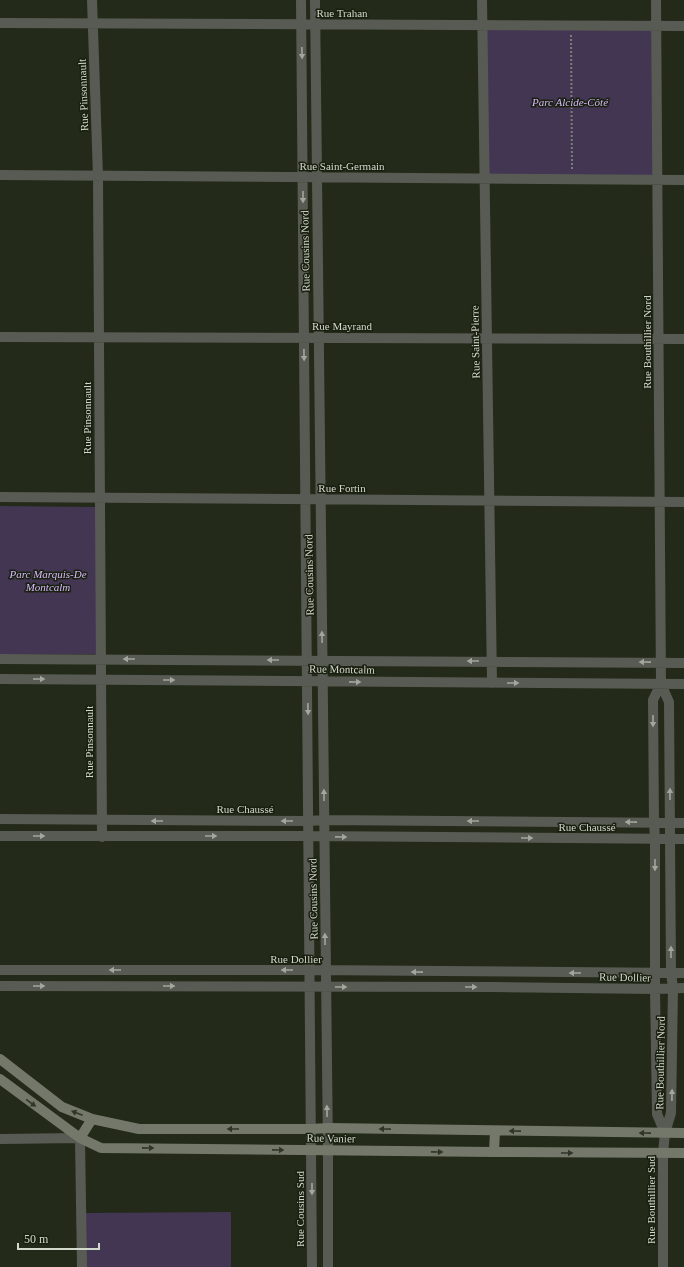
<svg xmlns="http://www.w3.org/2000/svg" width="684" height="1267" font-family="Georgia,serif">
<rect width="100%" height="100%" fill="#232a19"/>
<path fill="#433652" d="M 483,25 L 656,26 L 658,179 L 485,178 Z
M 0,506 L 96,507 L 97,654 L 0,654 Z
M 231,1212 L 231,1267 L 87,1267 L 86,1266 L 86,1213 Z"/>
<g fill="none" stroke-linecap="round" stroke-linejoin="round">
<path stroke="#7a8072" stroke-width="2" stroke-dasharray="2 2" stroke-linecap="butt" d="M 571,35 L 572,169"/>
<path stroke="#585b53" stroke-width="10" d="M 92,0 L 98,176 L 102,837
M 301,0 L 312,1267
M 315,0 L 328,1150 L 328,1267
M 482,0 L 492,683
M 656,0 L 661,684 L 669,702 L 671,973 L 673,988 L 671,1113 L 665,1133 L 663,1153 L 663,1267
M 0,23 L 684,26
M 0,175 L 684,180
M 0,337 L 684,339
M 0,497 L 684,502
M 0,659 L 684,663
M 0,679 L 684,684
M 661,684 L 653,700 L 654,823 L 655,839 L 655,989 L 657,1114 L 665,1133
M 0,819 L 309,821 L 324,820 L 684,823
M 0,836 L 309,836 L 684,839
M 0,970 L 310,970 L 684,973
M 0,986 L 493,987 L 655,989 L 684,988
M 0,1139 L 80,1138 L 82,1267"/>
<path stroke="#73786b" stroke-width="10" d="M 0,1059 L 62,1107 L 92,1119 L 139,1129 L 311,1129 L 328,1128 L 684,1133
M 0,1079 L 80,1138 L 101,1148 L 494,1152 L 684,1153
M 80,1138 L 92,1119
M 494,1152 L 495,1131"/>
</g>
<defs><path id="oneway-solid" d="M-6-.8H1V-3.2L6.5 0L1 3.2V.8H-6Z"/></defs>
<g fill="#a2a69c">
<use href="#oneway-solid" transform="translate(302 53) rotate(89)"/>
<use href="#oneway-solid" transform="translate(303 197) rotate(90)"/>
<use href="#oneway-solid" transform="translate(304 355) rotate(89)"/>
<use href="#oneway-solid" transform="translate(322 637) rotate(-91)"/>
<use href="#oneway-solid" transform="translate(129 659) rotate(-180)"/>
<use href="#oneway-solid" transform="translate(273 660) rotate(-180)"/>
<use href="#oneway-solid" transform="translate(473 661) rotate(-180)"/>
<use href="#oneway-solid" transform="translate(645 662) rotate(-179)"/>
<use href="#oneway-solid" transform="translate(39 679)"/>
<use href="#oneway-solid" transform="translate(169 680)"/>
<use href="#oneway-solid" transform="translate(355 682) rotate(1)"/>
<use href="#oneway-solid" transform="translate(513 683)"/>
<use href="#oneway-solid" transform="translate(308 709) rotate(89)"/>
<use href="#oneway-solid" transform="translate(653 721) rotate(90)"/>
<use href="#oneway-solid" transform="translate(670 794) rotate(-90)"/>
<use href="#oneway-solid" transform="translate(324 795) rotate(-91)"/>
<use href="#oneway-solid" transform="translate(157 821) rotate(-180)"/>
<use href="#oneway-solid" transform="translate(287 821) rotate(-180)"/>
<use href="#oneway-solid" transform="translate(473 821) rotate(-180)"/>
<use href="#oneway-solid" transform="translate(631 822) rotate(-179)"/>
<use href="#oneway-solid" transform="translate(39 836)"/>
<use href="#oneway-solid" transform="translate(211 836)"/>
<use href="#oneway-solid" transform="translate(341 837) rotate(1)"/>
<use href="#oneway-solid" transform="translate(527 838)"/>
<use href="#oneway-solid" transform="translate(655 865) rotate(90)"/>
<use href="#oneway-solid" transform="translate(325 939) rotate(-91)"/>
<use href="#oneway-solid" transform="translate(671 952) rotate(-90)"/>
<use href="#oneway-solid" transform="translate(115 970) rotate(-180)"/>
<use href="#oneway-solid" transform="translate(287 970) rotate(-180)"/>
<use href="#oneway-solid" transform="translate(417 972) rotate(-179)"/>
<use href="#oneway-solid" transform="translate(575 973) rotate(-180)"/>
<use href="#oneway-solid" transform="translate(39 986)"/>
<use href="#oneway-solid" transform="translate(169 986)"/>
<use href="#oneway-solid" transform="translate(341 987)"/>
<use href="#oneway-solid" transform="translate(471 987)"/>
<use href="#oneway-solid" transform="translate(672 1095) rotate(-89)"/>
<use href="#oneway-solid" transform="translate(327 1111) rotate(-91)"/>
<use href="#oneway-solid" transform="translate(312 1189) rotate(90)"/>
</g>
<g fill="#303627">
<use href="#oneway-solid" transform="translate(31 1103) rotate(36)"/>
<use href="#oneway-solid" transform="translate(77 1113) rotate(-159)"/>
<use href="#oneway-solid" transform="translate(233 1129) rotate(-180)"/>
<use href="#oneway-solid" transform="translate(385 1129) rotate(-179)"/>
<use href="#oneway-solid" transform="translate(515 1131) rotate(-179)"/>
<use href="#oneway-solid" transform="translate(645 1133) rotate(-179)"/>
<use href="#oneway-solid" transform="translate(148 1148) rotate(1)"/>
<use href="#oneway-solid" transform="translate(278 1150) rotate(1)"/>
<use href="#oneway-solid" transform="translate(437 1152) rotate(1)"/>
<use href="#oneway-solid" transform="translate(567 1153)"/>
</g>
<g text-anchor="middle" stroke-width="3" stroke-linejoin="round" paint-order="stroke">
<g font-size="11" fill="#d3d8cd" stroke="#192010">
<text x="342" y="17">Rue Trahan</text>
<text transform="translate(83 95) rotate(-92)" y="4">Rue Pinsonnault</text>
<text x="342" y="170">Rue Saint-Germain</text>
<text transform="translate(305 251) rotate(-91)" y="4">Rue Cousins Nord</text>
<text x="342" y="330">Rue Mayrand</text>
<text transform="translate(475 342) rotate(-91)" y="4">Rue Saint-Pierre</text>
<text transform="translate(647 342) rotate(-90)" y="4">Rue Bouthillier Nord</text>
<text transform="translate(87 418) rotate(-90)" y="4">Rue Pinsonnault</text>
<text x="342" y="492">Rue Fortin</text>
<text transform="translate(309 575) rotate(-91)" y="4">Rue Cousins Nord</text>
<text transform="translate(342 669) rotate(1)" y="4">Rue Montcalm</text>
<text transform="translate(89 742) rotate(-90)" y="4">Rue Pinsonnault</text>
<text x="245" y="813">Rue Chaussé</text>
<text x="587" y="831">Rue Chaussé</text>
<text transform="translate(313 899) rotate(-91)" y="4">Rue Cousins Nord</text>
<text x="296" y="963">Rue Dollier</text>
<text transform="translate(625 977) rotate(1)" y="4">Rue Dollier</text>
<text transform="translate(660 1063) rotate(-89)" y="4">Rue Bouthillier Nord</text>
<text transform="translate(331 1138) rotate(1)" y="4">Rue Vanier</text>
<text transform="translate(651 1200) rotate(-90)" y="4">Rue Bouthillier Sud</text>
<text transform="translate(300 1209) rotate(-90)" y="4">Rue Cousins Sud</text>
</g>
<g font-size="11" font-style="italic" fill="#d7b8fc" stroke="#192010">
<text x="570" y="106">Parc Alcide-Côté</text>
<text x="48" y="578">Parc Marquis-De<tspan x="48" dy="13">Montcalm</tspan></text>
</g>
</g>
<path d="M18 1243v6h81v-6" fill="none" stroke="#d3d8cd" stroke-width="2"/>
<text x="24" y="1243" font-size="12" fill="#d3d8cd" stroke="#192010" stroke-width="3" paint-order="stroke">50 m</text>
</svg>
